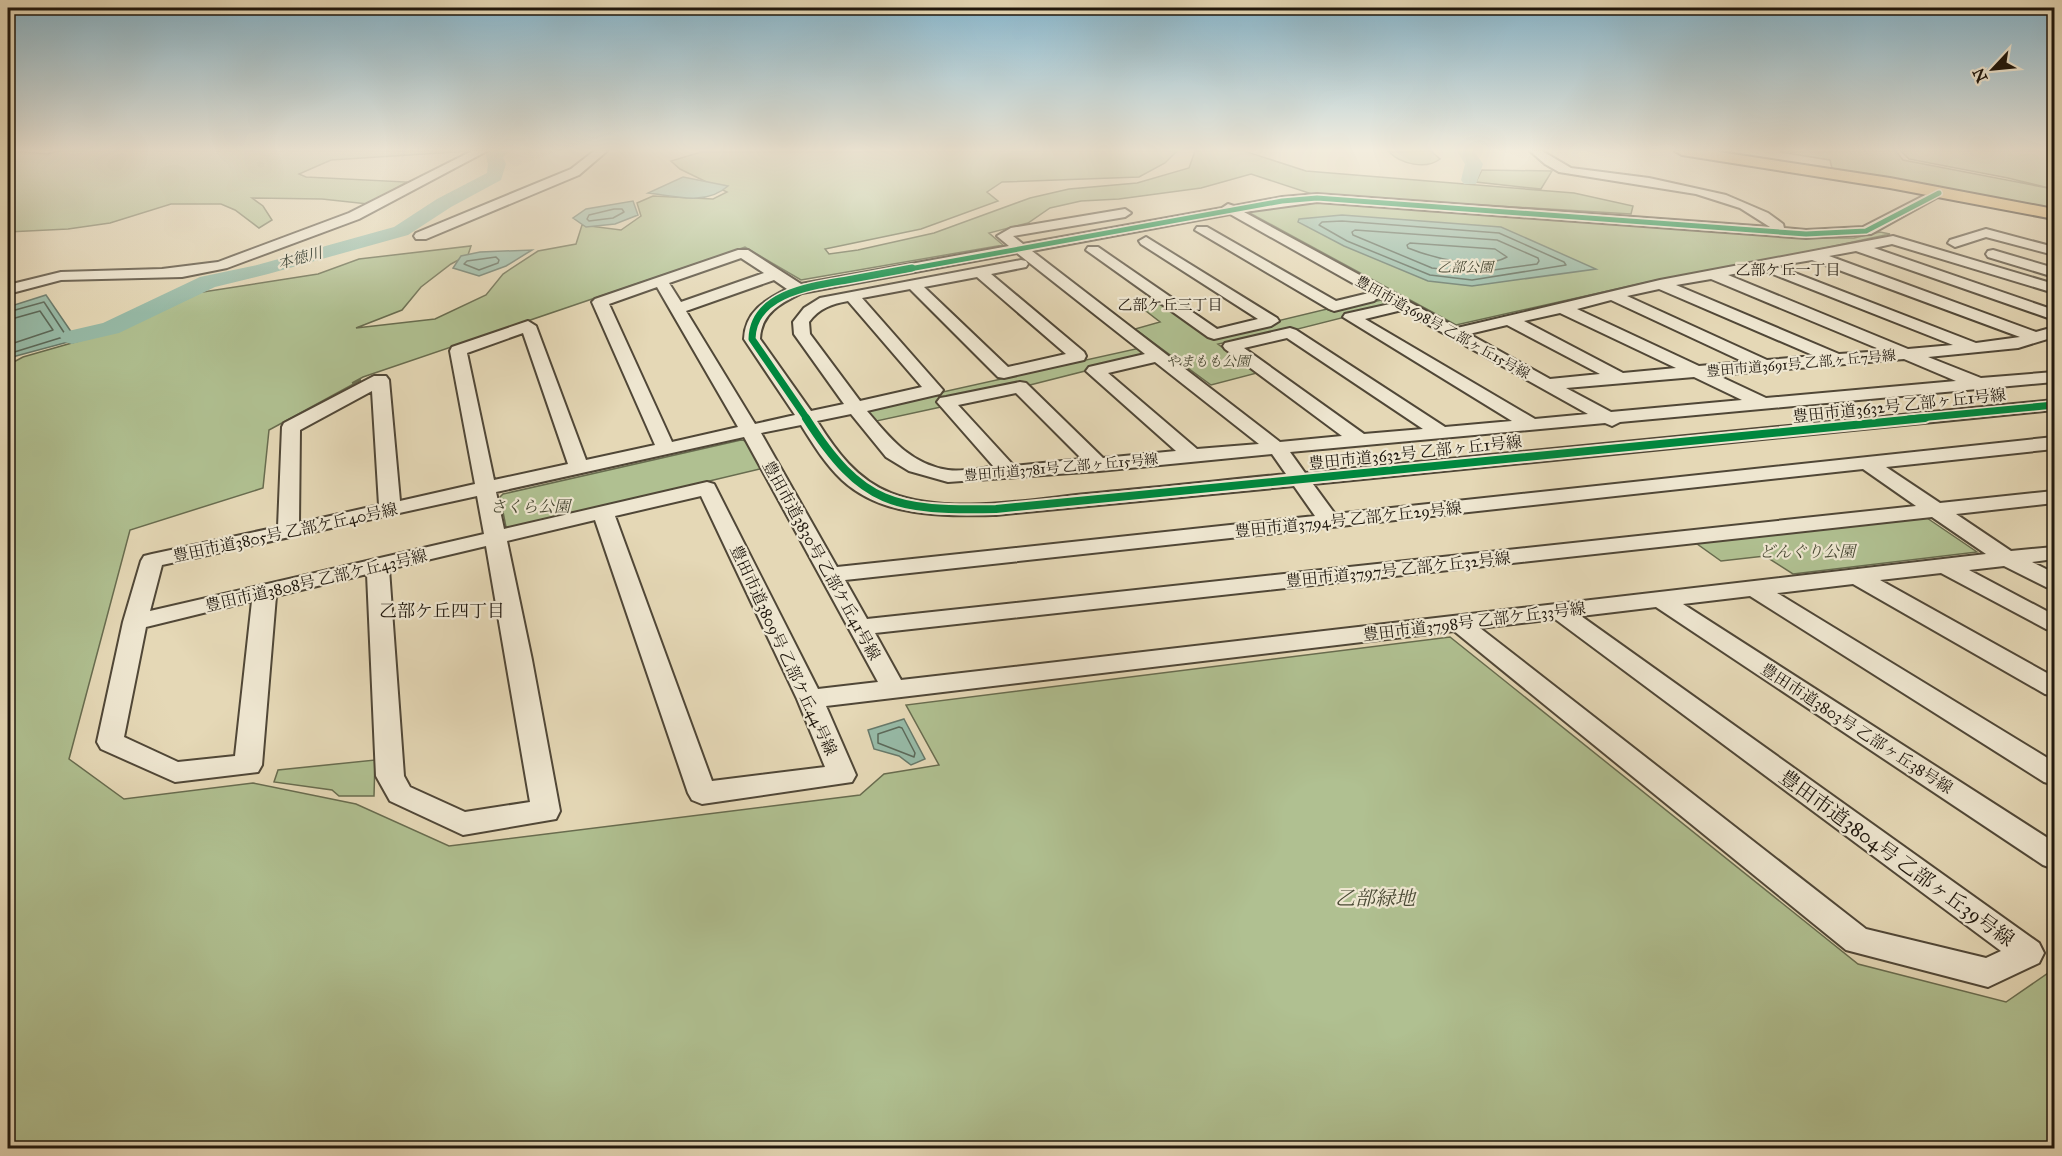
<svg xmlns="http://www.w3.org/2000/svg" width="2062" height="1156" font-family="'IM FELL Great Primer','Noto Serif JP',serif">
<rect width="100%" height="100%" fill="#e5d8b6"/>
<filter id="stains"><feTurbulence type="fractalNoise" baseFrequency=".00333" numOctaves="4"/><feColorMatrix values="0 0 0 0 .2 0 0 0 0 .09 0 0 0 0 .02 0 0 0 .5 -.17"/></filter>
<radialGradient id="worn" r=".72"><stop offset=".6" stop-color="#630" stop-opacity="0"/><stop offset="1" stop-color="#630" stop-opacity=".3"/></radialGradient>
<path fill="#b0c091" stroke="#686c4f" stroke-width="1.5" d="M 8,151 L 48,154 L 57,151 L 471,151 L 331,160 L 299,174 L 306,177 L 407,182 L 368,204 L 322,199 L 252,198 L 263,206 L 272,220 L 259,228 L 235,210 L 221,204 L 171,204 L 110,223 L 68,229 L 8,232 Z
M 1177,151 L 1165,163 L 1139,177 L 1002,182 L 987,192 L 998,201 L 921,229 L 825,249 L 829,254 L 858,250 L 934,233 L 1030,198 L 1069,189 L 1137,183 L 1189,168 L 1195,151 L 1244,151 L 1306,171 L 1574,193 L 1633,206 L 1631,214 L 1315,195 L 1251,174 L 1201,188 L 1119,199 L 1081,201 L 1050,208 L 1028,223 L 989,233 L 1003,245 L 801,280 L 745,247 L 363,377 L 352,383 L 361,380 L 269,430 L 263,488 L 130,530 L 69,759 L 124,799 L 253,783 L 356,804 L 449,846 L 860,795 L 884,774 L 939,765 L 906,705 L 1450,637 L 1858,964 L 2006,1002 L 2054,969 L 2054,1148 L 8,1148 L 8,365 L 23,357 L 117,330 L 190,294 L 318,274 L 359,259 L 471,246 L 468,255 L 451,264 L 421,287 L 402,310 L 356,328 L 435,319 L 486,295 L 503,274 L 538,251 L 576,244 L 582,225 L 621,230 L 641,216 L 637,203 L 653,196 L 713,199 L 727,192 L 680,169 L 671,161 L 701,152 Z
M 1431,151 L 1440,159 C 1426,170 1401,164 1389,152 Z
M 1896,151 L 1903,160 L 2053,189 L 2008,178 L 1909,159 L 1901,151 L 2054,151 L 2054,212 L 1833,173 L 1830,160 L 1780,152 Z
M 1482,170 L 1552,171 L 1541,189 L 1476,182 Z
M 1315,202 L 1811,238 L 1854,238 L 1880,232 L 1890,234 L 1760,262 L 1657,280 L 1456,325 L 1248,212 L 1249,210 Z
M 1386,299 L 1393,305 L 1290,331 L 1288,328 L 1218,344 L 1257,373 L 1211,385 L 1135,329 L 1160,322 L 1142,308 L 1161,304 L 1203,334 L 1211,337 L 1277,323 L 1277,321 L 1327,309 L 1331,311 Z
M 1140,348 L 1148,355 L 1026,386 L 938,403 L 941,407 L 872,422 L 866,409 Z
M 741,440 L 747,441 L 764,468 L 512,528 L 506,527 L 500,497 L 503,494 Z
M 1924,516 L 1977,552 L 1793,574 L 1765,556 L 1721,561 L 1693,541 Z
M 375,760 L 374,796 L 339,796 L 332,790 L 274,782 L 278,770 Z"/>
<path fill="#97bba8" stroke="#67796a" stroke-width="1.5" d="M 683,177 L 728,186 C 706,206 674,196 648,193 Z
M 633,201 L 638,215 L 615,224 L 586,227 L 573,218 L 586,209 Z
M 1342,215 L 1501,227 L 1596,269 L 1472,286 L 1428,281 L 1344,246 L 1298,222 L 1299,219 Z
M 532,250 L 506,266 L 479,276 L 453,268 L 461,256 L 480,252 Z
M 46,295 L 72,333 L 72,341 L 16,356 L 8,360 L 8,307 Z
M 904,719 L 925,759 L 911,765 L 899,756 L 874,749 L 868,730 Z"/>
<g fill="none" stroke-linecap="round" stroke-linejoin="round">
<path stroke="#5b695a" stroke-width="1.5" d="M 614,209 L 622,209 L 624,212 L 613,218 L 589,221 L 587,219 L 589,215 Z
M 1342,221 L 1499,233 L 1564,262 L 1566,265 L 1472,280 L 1430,275 L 1347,241 L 1319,225 L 1322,222 Z
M 1355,230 L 1497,240 L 1538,258 L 1539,261 L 1537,264 L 1472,273 L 1432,268 L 1353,235 L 1352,232 Z
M 1410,243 L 1495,249 L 1507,257 C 1482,271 1433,258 1408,248 L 1407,245 Z
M 496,257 L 499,260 L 498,263 L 479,270 L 464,264 L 467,261 Z
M 8,312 L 44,302 L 65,334 L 63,337 L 8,354
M 8,320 L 40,311 L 53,330 L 8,345
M 899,727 L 902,728 L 915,753 L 914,757 L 878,743 L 878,734 Z"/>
<path fill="#97bba8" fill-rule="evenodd" d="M 488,151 L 509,151 L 503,157 L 506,164 L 501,180 L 451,207 L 408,235 L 268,274 L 215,287 L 119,333 L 72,344 L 64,342 L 60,337 L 64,332 L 103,323 L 200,277 L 257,265 L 394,227 L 437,199 L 487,173 L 488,164 L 486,155 Z
M 1457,151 L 1474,151 L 1483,164 L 1476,184 L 1464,184 L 1461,180 L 1465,164 Z"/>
<g stroke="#504737" stroke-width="4">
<path id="minor" d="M 472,151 L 487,151 L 359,219 L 227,268 L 182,277 L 61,280 L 8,294 L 8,285 L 61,272 L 162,269 L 218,262 L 349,213 Z
M 594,151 L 607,151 L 579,175 L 426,239 L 416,239 L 414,236 L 416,233 L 571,169 Z
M 1530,151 L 1542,151 L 1571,168 L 1649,178 L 1726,195 L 1768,213 L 1783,224 L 1784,228 L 1806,230 L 1863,227 L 1935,190 L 1939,189 L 1945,193 L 1871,234 L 1806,238 L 1317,202 L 1244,212 L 1457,328 L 1660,280 L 1893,236 L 2054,284 L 2054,293 L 1892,244 L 1874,248 L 2054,310 L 2054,320 L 1856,251 L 1829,256 L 2036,332 L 2054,327 L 2054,337 L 2018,348 L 1928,357 L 1981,378 L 2054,372 L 2054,382 L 1620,422 L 1612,426 L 1605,423 L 1290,452 L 1305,473 L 2054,400 L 2054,410 L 1313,484 L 1335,514 L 2054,437 L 2054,449 L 1886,467 L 1940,503 L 2054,491 L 2054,503 L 1956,514 L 2011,551 L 2054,547 L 2054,559 L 2032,562 L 2054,573 L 2054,589 L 2046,587 L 2004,566 L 1969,570 L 2054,615 L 2054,631 L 2046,629 L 1941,573 L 1880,580 L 2054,677 L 2054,696 L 2045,694 L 1853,584 L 1777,593 L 2054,762 L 2054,785 L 2044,782 L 1750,596 L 1683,604 L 2054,842 L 2054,869 L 2043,865 L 1656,607 L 1581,616 L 2039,943 L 2044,953 L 2039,963 L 1988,987 L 1846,950 L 1454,631 L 826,706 L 856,775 L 852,782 L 702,804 L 692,800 L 688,793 L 595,520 L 507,541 L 532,660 L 560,811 L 556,819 L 463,835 L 390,801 L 376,776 L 367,574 L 276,596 L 262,765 L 258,772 L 175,782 L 101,749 L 97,742 L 123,622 L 141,561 L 144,556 L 152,554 L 278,527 L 282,427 L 284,423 L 374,376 L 386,376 L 389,380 L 400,501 L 475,484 L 450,351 L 452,347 L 528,321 L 536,326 L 586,460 L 655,445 L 592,302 L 595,299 L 738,250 L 748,250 L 801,284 L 1009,246 L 997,236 L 1011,228 L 1125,209 L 1131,213 L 1125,217 L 1013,236 L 1023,244 L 1222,208 L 1228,204 L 1234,206 L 1282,197 L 1317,194 L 1770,227 L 1740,208 L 1696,194 L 1559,172 L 1545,164 ZM 1230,214 L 1374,295 L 1369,293 L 1336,301 L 1207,227 L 1197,227 L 1195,230 L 1329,309 L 1334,311 L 1374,301 L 1377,298 L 1375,295 L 1390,304 L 1345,314 L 1343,317 L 1512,421 L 1445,427 L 1296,330 L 1290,328 L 1225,343 L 1223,346 L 1225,349 L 1342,436 L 1280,442 L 1032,251 ZM 1017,253 L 1145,354 L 1089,367 L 1086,371 L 1176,451 L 1103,458 L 1026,383 L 1020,382 L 946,397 L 940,398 L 937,402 L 994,467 C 979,468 962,472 948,470 C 910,464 890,438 867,411 L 940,394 L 943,390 L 862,298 L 910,289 L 998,377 L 1004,378 L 1084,360 L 1086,356 L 1084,352 L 991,274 L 1026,267 L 1028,264 L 1026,261 L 1021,260 L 820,298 L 804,308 L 793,322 L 794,334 L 844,404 L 811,411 L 760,339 C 761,313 781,303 802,293 ZM 741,258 L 764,273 L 681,302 L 669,283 ZM 1812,260 L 2020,337 L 1976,343 L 1777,266 ZM 1760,269 L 1953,345 L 1908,349 L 1728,275 ZM 977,277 L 1066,354 L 1008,367 L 924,287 ZM 1711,279 L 1884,351 L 1839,354 L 1676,285 ZM 774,280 L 787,289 C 765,300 745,312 744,339 L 795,415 L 755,424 L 686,311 ZM 657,287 L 738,427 L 672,442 L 609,304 ZM 1659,289 L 1815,356 L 1767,360 L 1627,296 ZM 1611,300 L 1744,362 L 1699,366 L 1577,309 ZM 848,301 L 922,387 L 860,401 L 810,334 L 809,322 C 819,308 832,304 848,301 ZM 1402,310 L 1588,414 L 1535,419 L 1365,319 ZM 1560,313 L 1676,368 L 1623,373 L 1524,321 ZM 1507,325 L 1600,374 L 1550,379 L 1469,334 ZM 523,333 L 568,464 L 494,480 L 467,353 ZM 1287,338 L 1423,429 L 1364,434 L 1244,348 ZM 1904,359 L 1956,381 L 1766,398 L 1717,375 ZM 1155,362 L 1259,444 L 1197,449 L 1108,373 ZM 1694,377 L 1742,400 L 1611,412 L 1566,388 ZM 372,391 L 379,505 L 299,523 L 300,430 ZM 1016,393 L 1082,459 L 1014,466 L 958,405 ZM 851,414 L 886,457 L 909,471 L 948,482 L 1099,471 L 1272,454 L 1286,474 C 1219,481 1153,488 1086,494 C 1027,500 947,515 891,493 C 857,480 836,451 817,421 ZM 801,425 C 813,444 825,464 842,480 C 883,518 944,516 996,515 L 1294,486 L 1315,516 L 837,567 L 761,433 ZM 744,437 L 878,682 L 818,689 L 714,484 L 707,482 L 504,529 L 496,492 ZM 1863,469 L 1916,506 L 867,619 L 845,580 ZM 477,496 L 484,534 L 150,611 L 162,565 ZM 701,496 L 797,699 L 825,767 L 712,781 L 615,516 ZM 1932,517 L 1986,554 L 901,680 L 875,633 ZM 486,546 L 530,802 L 465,812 L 410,787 L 404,776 L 389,569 ZM 252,601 L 235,756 L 178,762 L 124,737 L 146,627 ZM 1555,619 L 2001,951 L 1986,958 L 1866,929 L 1480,628 Z
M 1986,229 L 2054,247 L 2054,255 L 1986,237 L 1955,247 L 1948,243 L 1950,240 Z
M 1146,237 L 1277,318 L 1279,321 L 1271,326 L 1214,339 L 1208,337 L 1086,250 L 1088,247 L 1098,247 L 1217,329 L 1258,319 L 1141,244 L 1139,241 Z
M 1993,250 L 2054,268 L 2054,277 L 1988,257 L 1986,254 L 1988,251 Z"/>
</g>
<g stroke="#1f170d" stroke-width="4">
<path id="major" d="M 1675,151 L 1713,151 L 1890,178 L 2054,209 L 2054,219 L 1890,188 L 1682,155 Z"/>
</g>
<use href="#minor" fill="#eee6d0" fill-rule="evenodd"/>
<use href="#major" fill="#e2bc7b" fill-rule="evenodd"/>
<g stroke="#eee6d0" stroke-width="8">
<path id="cycleway-far2" d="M 904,270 L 1282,201 L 1317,198 L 1806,234 L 1866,231 L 1939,193"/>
</g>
<g stroke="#eee6d0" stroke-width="10">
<path id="cycleway-far1" d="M 807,419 L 752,339 C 753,293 812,286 847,280 C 869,276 890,272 912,268
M 1909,419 L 2054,405"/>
</g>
<g stroke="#eee6d0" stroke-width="12">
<path id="cycleway" d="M 806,418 C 862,506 895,511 996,509 L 1925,418"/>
</g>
<use href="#cycleway-far2" stroke="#00873e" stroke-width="5"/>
<use href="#cycleway-far1" stroke="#00873e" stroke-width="7"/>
<use href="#cycleway" stroke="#00873e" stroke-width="8"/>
</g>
<linearGradient id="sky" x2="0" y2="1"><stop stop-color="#87b7ce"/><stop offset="0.48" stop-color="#f3edde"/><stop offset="1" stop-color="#f3edde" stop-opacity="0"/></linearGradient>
<rect width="2062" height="313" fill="url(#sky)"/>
<g text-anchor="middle" stroke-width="4.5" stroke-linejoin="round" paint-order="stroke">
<g font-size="14" font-style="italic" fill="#4a4a35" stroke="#eee6d0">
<text x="1465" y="272">乙部公園</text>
<text x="1208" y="366">やまもも公園</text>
</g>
<g font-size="14" fill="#1f170d" stroke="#eee6d0">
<text transform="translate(1443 327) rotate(29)" y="5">豊田市道3698号 乙部ヶ丘15号線</text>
<text transform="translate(1801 363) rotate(-5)" y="5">豊田市道3691号 乙部ヶ丘7号線</text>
<text transform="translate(1061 467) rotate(-5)" y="5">豊田市道3781号 乙部ヶ丘15号線</text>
</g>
<g font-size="15" font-style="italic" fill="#495043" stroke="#eee6d0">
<text transform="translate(300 258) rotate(-15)" y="5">本徳川</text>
</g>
<g font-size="15" fill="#1f170d" stroke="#eee6d0">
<text x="1788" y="275">乙部ケ丘一丁目</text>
<text x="1170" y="310">乙部ケ丘三丁目</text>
</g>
<g font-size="16" fill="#1f170d" stroke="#eee6d0">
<text transform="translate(1899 405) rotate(-6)" y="6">豊田市道3632号 乙部ヶ丘1号線</text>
<text transform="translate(1415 452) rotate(-6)" y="6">豊田市道3632号 乙部ヶ丘1号線</text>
<text transform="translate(1348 519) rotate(-6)" y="6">豊田市道3794号 乙部ケ丘29号線</text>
<text transform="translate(285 532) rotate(-12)" y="6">豊田市道3805号 乙部ケ丘40号線</text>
<text transform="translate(822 560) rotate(61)" y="6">豊田市道3830号 乙部ケ丘41号線</text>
<text transform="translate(1398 569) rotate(-6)" y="6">豊田市道3797号 乙部ケ丘32号線</text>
<text transform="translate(316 580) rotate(-13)" y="6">豊田市道3808号 乙部ケ丘43号線</text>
<text transform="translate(1474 621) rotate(-7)" y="6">豊田市道3798号 乙部ケ丘33号線</text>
<text transform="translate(784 650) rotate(65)" y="6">豊田市道3809号 乙部ケ丘44号線</text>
<text transform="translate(1857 728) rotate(33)" y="6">豊田市道3803号 乙部ヶ丘38号線</text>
</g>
<g font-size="16" font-style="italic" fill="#4a4a35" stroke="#eee6d0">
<text x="530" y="512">さくら公園</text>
<text x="1807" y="557">どんぐり公園</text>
</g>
<g font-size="18" fill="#1f170d" stroke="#eee6d0">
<text x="442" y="617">乙部ケ丘四丁目</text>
</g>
<g font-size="20" fill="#1f170d" stroke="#eee6d0">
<text transform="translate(1897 858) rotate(36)" y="7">豊田市道3804号 乙部ヶ丘39号線</text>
</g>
<g font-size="20" font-style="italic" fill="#4a4a35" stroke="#eee6d0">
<text x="1375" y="905">乙部緑地</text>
</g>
</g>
<rect width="2062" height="1156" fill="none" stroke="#e5d8b6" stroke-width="30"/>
<rect x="9" y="9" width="2044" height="1138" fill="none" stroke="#1f170d" stroke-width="3"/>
<rect x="15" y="15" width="2032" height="1126" fill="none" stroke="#1f170d" stroke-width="1.5"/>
<g transform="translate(1993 69) rotate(244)" stroke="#eee6d0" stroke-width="4.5" paint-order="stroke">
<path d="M0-4.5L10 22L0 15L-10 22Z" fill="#1f170d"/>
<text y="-9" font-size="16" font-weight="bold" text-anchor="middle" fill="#1f170d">N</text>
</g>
<rect width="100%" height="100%" filter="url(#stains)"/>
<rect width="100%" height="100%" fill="url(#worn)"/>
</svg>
